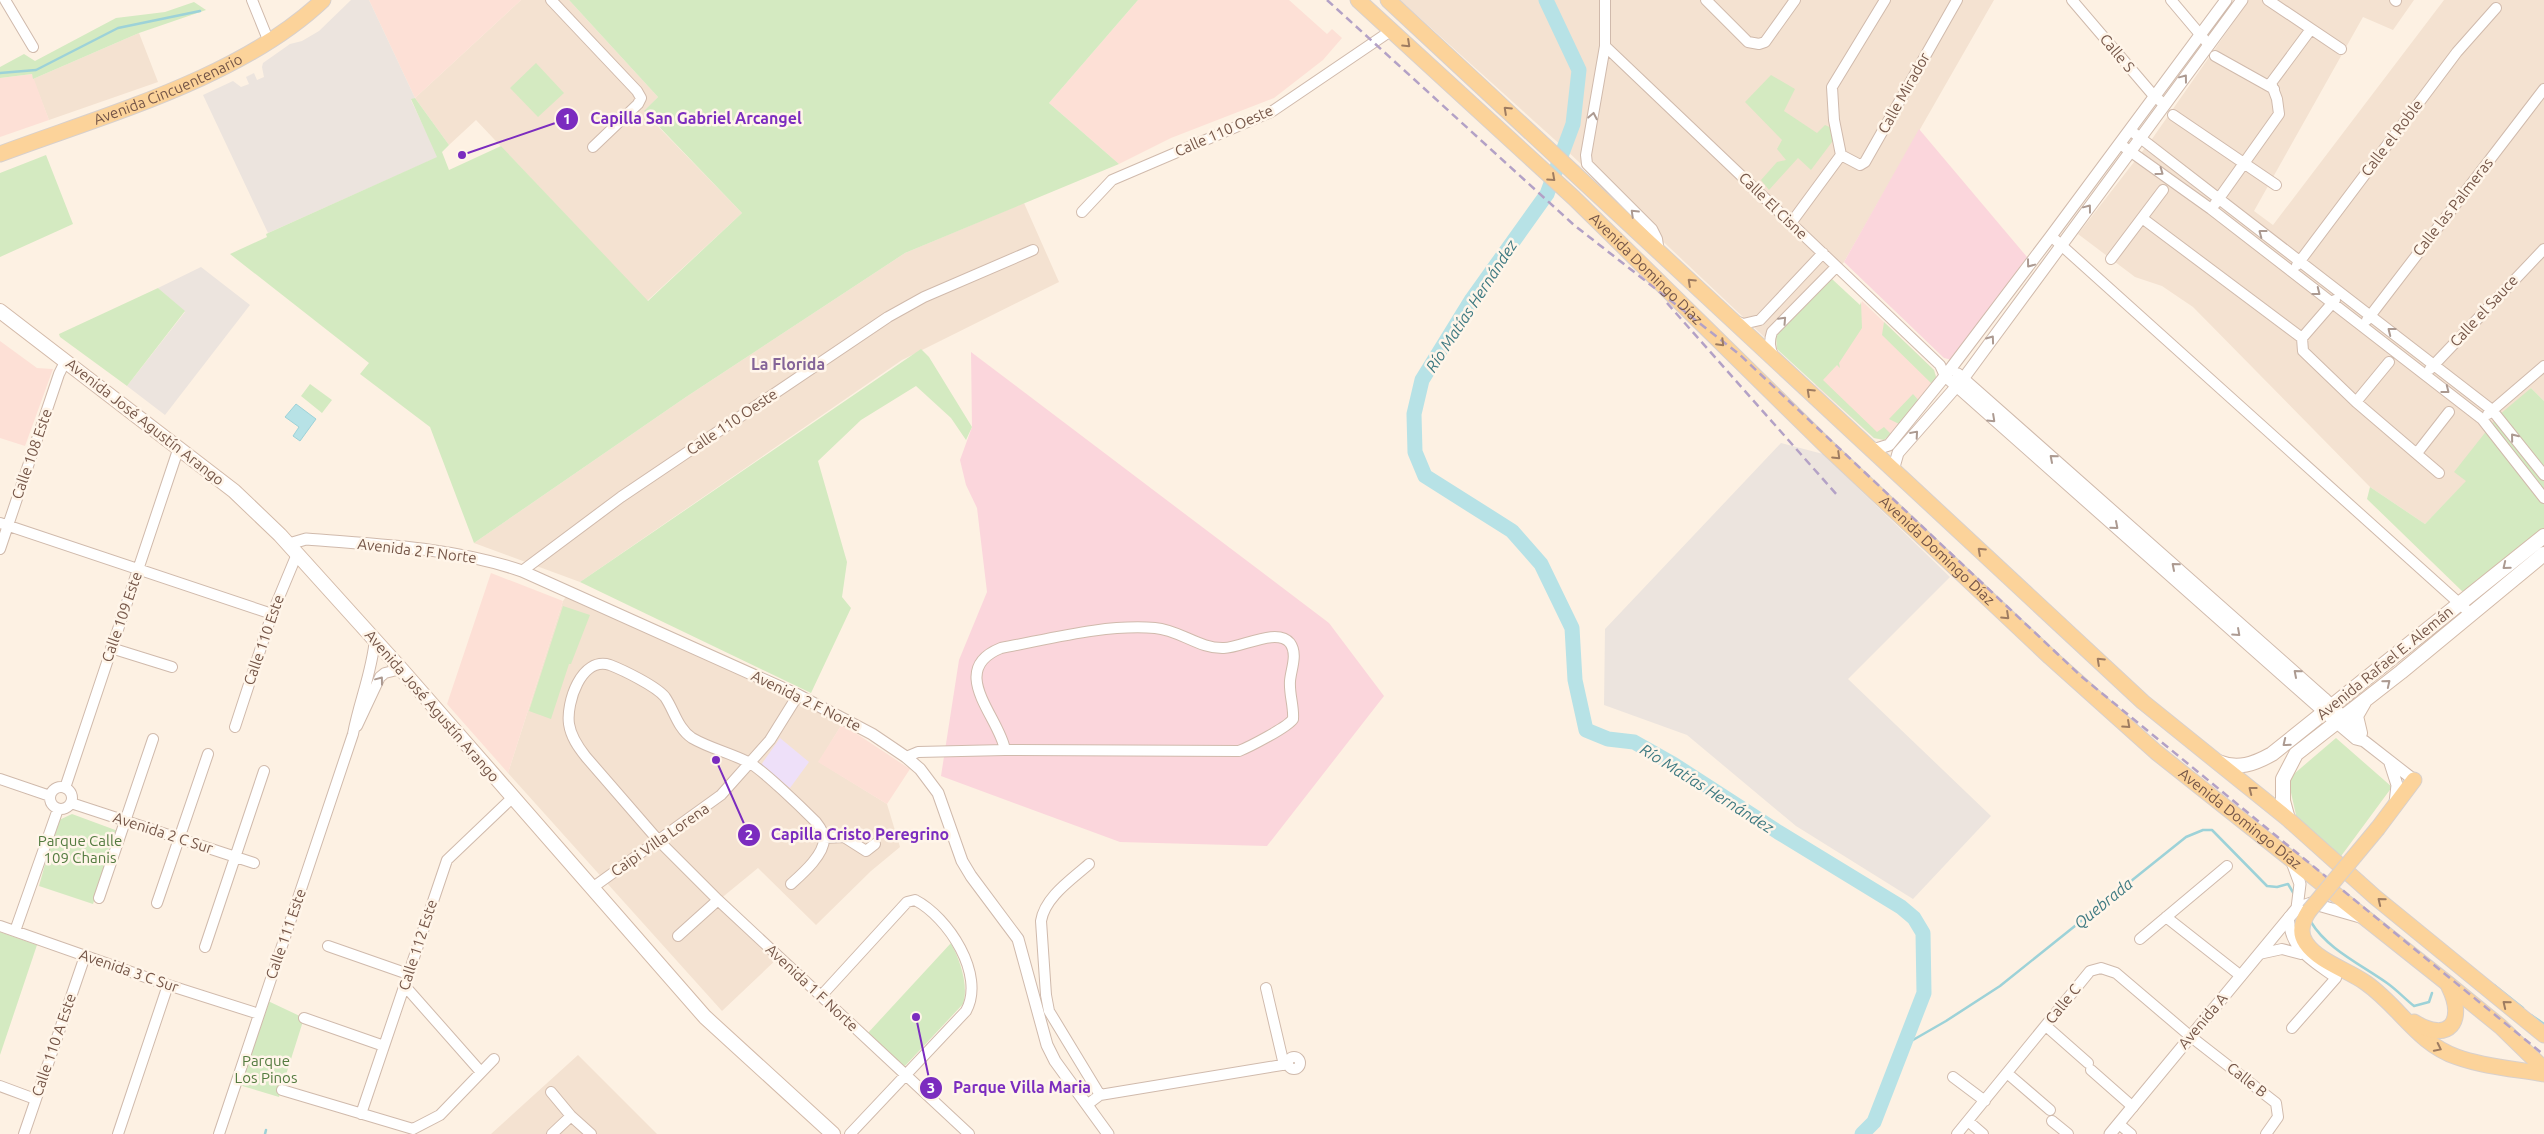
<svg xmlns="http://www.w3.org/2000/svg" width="2544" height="1134" font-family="Ubuntu,sans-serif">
<rect width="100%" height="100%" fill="#fdf1e3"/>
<path fill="#f4e2d1" d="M 521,0 L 569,0 L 658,97 L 644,112 L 742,213 L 647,301 L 476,120 L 449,145 L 415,98 Z
M 1400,0 L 1994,0 L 1844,262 L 1832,279 L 1776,336 L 1777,349 L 1564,148 Z
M 2249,0 L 2414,0 L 2393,30 L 2363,17 L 2254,211 L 2273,225 L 2444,0 L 2544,0 L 2544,401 L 2531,388 L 2455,472 L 2467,481 L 2425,524 L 2370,487 L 2193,307 L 2162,286 L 2135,277 L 2078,234 L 2152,139 Z
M 139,33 L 158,82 L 49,120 L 33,79 Z
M 1024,203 L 1059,282 L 902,360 L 580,582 L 474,543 L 686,397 L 905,253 Z
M 568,594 L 842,724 L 819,762 L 887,804 L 900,847 L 871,871 L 816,925 L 758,868 L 719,900 L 779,957 L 722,1011 L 508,773 L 563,601 Z
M 578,1055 L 657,1134 L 491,1134 Z"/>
<path fill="#fde0d6" d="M 369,0 L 521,0 L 415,98 Z
M 1138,0 L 1289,0 L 1327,34 L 1332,29 L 1342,38 L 1323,60 L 1274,98 L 1171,138 L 1119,164 L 1049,103 Z
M 32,74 L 49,120 L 0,137 L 0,78 Z
M 1862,301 L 1934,370 L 1936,377 L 1901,425 L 1884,440 L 1874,438 L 1815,385 L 1845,353 Z
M 0,341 L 37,368 L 53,369 L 25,446 L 0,438 Z
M 491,573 L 563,601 L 508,773 L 447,704 Z
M 842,724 L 910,769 L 887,804 L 818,762 Z"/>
<path fill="#ece4de" d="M 351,0 L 369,0 L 415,98 L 411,100 L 438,157 L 268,233 L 203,95 L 233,81 L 241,87 L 249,84 L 246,77 L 254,73 L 257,80 L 264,77 L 262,67 L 263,63 L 290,44 L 302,41 L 319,31 Z
M 201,267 L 250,305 L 165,415 L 127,386 L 185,312 L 158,288 Z
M 1781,443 L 1823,454 L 1950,577 L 1848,679 L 1991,816 L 1913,899 L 1796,826 L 1687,735 L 1604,705 L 1605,629 Z"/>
<path fill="#eee0f9" d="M 780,738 L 809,762 L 790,788 L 761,765 Z"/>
<path fill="#fbd6dc" d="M 1919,129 L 2027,257 L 1952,360 L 1944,358 L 1844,262 Z
M 971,352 L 1329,623 L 1384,696 L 1267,846 L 1120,842 L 941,776 L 959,660 L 987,592 L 977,508 L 966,485 L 960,460 L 972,427 Z"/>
<path fill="#d4eac1" d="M 569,0 L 1138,0 L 1049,103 L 1119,164 L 905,253 L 686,397 L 474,543 L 430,427 L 360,374 L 369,363 L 230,254 L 267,237 L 266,234 L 437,157 L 411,99 L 415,98 L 449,145 L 442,152 L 449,170 L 501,146 L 648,301 L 742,213 L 644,111 L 658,97 Z
M 194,2 L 206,10 L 139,33 L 33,79 L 32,74 L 0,78 L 0,67 L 24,54 L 35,61 L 116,18 L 165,12 Z
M 536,63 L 564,93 L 538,117 L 510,88 Z
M 1771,75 L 1795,89 L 1784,111 L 1817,133 L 1825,125 L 1834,129 L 1835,138 L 1811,170 L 1798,158 L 1769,190 L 1761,180 L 1777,162 L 1786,160 L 1777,149 L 1782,140 L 1745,102 Z
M 46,155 L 73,224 L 0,257 L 0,173 Z
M 1832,279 L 1860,305 L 1861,302 L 1862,328 L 1839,363 L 1840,368 L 1837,365 L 1823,380 L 1877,432 L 1884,427 L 1891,434 L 1884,440 L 1874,438 L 1777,349 L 1776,336 Z
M 158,288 L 185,311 L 127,386 L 60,337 L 59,334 Z
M 1884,322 L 1934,370 L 1936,377 L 1934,386 L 1882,335 Z
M 921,349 L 929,357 L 972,427 L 966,440 L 951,418 L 916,386 L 861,420 L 818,461 L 847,562 L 842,597 L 851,608 L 811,693 L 580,582 Z
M 310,384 L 332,400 L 322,413 L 301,396 Z
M 2531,388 L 2544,401 L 2544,530 L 2464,593 L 2367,499 L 2370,487 L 2425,524 L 2466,481 L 2454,472 L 2499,415 Z
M 1913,394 L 1920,402 L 1901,425 L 1889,419 Z
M 563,606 L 590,615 L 571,664 L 569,664 L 551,719 L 529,711 Z
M 2336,738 L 2392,787 L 2336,863 L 2298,824 L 2288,779 Z
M 72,814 L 118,831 L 93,904 L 39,886 L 57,821 Z
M 0,932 L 37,945 L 0,1055 Z
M 951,943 C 960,960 969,986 963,1004 L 904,1067 L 867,1034 Z
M 268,1001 L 304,1018 L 279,1097 L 239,1085 Z"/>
<path fill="#b7e2e6" stroke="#9dd2d8" d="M 296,404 L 316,419 L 300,441 L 293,436 L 299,427 L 285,417 Z"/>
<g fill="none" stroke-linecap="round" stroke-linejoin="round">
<path stroke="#9dd2d8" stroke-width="2.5" d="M 0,73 L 36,70 L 118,28 L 200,11
M 2311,922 C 2327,949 2362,965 2387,983 C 2397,990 2405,999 2414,1006 L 2429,1002 L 2432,993
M 2494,985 L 2523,1008
M 2531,1015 L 2544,1024
M 1906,1044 L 1946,1021 L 2000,986 L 2186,837 L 2203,830 L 2212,830 L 2267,886 L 2277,887 L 2288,884 L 2294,894
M 265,1134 L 266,1130"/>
<path stroke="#b7e2e6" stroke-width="15" d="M 1546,0 L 1579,70 L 1573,124 L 1547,194 L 1472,299 L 1422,380 L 1414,414 L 1415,452 L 1425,476 L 1512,531 L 1541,564 L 1572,628 L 1575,680 L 1586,730 L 1608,739 L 1634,742 L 1673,764 L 1778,832 L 1901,907 L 1914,918 L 1923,933 L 1924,993 L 1874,1122 L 1862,1134"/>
<g stroke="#d0baac" stroke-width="12">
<path id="minor" d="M 5,0 L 33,47
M 252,0 L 269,42
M 551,0 L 637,91 L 641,98 L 638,104 L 593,147
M 1605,0 L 1605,46 L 1586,155 L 1587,164 L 1652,229 L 1657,239 L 1659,252
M 1706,0 L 1748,42 L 1759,44 L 1765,42 L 1795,0
M 2072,0 L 2154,96 L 2164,104
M 2171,0 L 2209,45
M 2268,0 L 2341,49
M 2395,0 L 2396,1
M 1605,46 L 1940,365 L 1945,376
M 2215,56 L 2274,89
M 2173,115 L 2276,185
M 2130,130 L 2492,410 L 2544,475
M 2120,144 L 2211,209 L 2482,419 L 2544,498
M 1841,155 L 1860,165 L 1865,162 L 1957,0
M 1841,155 L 1834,120 L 1832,87 L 1885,0
M 2215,204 L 2279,114 L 2277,99 L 2271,83 L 2311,29
M 1082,212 L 1112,180 L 1271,112 L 1392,30
M 2142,218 L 2302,338
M 1791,223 L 1841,155
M 2051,236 L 2470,613
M 2111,259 L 2163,190
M 2297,265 L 2457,52 L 2496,8
M 2335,300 L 2302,338 L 2303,351 L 2356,402 L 2439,473
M 1734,320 L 1743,324 L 1760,320 L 1823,253
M 2367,320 L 2544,89
M 1774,357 C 1769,348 1769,341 1772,332 L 1836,267
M 2430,369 L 2544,249
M 2356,402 L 2389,362
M 2488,414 L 2544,366
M 2417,453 L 2449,412
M 0,523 L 272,614
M 0,549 L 59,374 L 66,360
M 522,571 L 621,497 L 888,317 L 924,297 L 1033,250
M 111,648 L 172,667
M 357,726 L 380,677 L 385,673 L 401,669
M 235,727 L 272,614 L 297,554
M 906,757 L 918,752 L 1005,750 L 1239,751 C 1249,747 1288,727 1293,719 C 1294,706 1289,694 1290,681 C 1291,669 1298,654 1290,643 C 1277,627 1241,648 1224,648 C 1199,649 1180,630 1155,628 C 1104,624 1050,639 1001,648 C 946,670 1000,718 1005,750
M 0,779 L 50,796
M50 798a11 11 0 1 1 22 0a11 11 0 1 1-22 0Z
M 65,788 L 179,447
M 71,803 L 254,863
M 824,838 L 844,837 L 866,851 L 875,844
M 1089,864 C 1071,880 1045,897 1041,921 L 1046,995 L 1049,1011 L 1100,1095
M 791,884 C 802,874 824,855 824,839 C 824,833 820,827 816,822 C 804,810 762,769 748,762 C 730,753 709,748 692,738 C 678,729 674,710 665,697 C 656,686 623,670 610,665 C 581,656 566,703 569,724 C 571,737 578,747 586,757 L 658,840 L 718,900 L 969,1134
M 592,888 L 721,795 L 770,740 L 798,695
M 99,898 L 153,739
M 157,903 L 208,754
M 2166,917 L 2241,976
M 2289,917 C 2288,949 2313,961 2336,978 L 2292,1028
M 0,926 L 168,985 L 259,1014
M 15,931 L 58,809
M 678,936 L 718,900
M 2140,939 L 2227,866
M 328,946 L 408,974
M 205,947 L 264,771
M 2259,954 L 2282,949 L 2301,954
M 404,985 L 480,1071
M 1266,988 L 1284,1065
M 821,996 L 907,902 L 915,900 C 948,917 986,975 966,1011 L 850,1134
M 304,1018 L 384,1046
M 2046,1026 L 2088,1063
M1288 1063a6 6 0 1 1 12 0a6 6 0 1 1-12 0Z
M 2091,1070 L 2133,1107
M 2007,1073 L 2050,1110
M 1953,1077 L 1985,1101
M 0,1086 L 35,1099
M 282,1090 L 413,1129 L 440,1115 L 494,1059
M 551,1092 L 571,1116 L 591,1134
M 1088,1104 L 1100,1095 L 1288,1064
M 361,1114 L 447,860 L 512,798
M 1968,1121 L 1983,1134
M 2052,1121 L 2068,1134
M 2119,1124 L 2131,1134
M 24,1134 L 85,956
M 118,1134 L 168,985
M 219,1134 L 353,734 C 359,702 372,672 375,639
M 552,1134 L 571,1116
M 1957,1134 L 2090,971 L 2101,968 L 2116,973 L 2190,1036 L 2276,1103 L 2278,1117 L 2266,1134"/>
</g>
<g stroke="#d0baac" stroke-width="13">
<path id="tertiary" d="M 1958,374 L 2324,698 L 2360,733
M 1945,376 L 2324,712 L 2356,739 L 2364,741 L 2414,780
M 1868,446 L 1876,449 L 1889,445 L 1945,376 L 2051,236 L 2226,0
M 1899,475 L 1894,467 L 1898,453 L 1963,379 L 2242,0
M 289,544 L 306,539 C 379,545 452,547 522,571 L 798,695 L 872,734 L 906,757 L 920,769 L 938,793 L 962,861 L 971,876 L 1018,939 L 1047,1045 L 1055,1061 L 1108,1134
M 2390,763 L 2397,785 L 2395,803
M 2292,862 L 2300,884 L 2297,908
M 2110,1134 L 2297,908 L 2311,903 L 2360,917"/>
</g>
<g stroke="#d3baa9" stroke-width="16">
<path id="secondary" d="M 0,311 L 234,491 L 280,535 L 401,669 L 705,1017 L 833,1134
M 2360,733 L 2356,716 L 2364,702
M 2218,762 C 2238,770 2254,764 2272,754 L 2544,536
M 2288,819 L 2283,801 L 2283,779 L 2296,754 L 2401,672 L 2544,554"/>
</g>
<g stroke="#d8d0cc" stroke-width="17">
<g id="primary">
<path id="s1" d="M 1358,0 L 1574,198 L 1826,446 L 2050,657 L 2156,752 L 2447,983 L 2501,1027 L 2544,1069"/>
<path d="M 1388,0 L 2143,702 L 2288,819 L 2375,897 L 2544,1035"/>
<path id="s2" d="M 0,154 C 104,115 241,78 323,0"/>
<path d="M 2378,828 L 2414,780"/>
<path d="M 2309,911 C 2303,920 2298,932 2306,943 C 2319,962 2348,970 2366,983 C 2399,1006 2418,1044 2457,1057 C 2485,1067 2516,1069 2544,1074"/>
<path d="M 2414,1022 C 2449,1044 2466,1021 2449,987"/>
</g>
</g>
<use href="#minor" stroke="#fff" stroke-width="10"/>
<use href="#tertiary" stroke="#fff" stroke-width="11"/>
<use href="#secondary" stroke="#fff" stroke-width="14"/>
<use href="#primary" stroke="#fcd39a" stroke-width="15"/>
<path stroke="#b3a1c6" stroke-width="2.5" stroke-dasharray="8 5" stroke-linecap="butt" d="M 1327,0 L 1574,225 L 1739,354 L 2082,677 L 2544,1055
M 1667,303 L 1837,495"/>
<g stroke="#d8d0cc" stroke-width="17" stroke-linecap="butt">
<path id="primary-bridge" d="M 2309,911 L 2378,828"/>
</g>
<use href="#primary-bridge" stroke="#fcd39a" stroke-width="15"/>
</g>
<defs><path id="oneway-chevron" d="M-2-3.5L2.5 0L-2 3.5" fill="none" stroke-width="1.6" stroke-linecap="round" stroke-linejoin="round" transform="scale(1.25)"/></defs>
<g stroke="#9e7c61">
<use href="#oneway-chevron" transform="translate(1407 44) rotate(43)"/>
<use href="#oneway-chevron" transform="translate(1507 110) rotate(-137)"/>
<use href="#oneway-chevron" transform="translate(1552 178) rotate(42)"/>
<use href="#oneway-chevron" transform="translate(1691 282) rotate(-137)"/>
<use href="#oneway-chevron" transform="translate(1721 343) rotate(45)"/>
<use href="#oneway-chevron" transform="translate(1810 392) rotate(-137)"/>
<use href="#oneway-chevron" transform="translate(1837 456) rotate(44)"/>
<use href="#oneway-chevron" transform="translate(1981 551) rotate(-137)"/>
<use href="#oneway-chevron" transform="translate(2006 616) rotate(43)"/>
<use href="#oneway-chevron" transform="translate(2100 661) rotate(-137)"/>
<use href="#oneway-chevron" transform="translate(2127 725) rotate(42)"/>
<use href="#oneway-chevron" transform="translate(2252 790) rotate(-142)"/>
<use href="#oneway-chevron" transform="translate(2381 901) rotate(-141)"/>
<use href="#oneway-chevron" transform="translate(2506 1004) rotate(-141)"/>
<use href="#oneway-chevron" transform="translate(2438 1048) rotate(26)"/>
</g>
<g stroke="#ac9a91">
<use href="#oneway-chevron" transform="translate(2184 78) rotate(-53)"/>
<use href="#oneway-chevron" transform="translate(1593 116) rotate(-79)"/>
<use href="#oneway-chevron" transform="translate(2160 172) rotate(36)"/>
<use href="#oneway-chevron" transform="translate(2088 208) rotate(-53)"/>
<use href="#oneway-chevron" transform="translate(1634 213) rotate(-136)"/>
<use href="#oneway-chevron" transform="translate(2262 233) rotate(-143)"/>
<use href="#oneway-chevron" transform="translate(2030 264) rotate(127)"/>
<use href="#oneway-chevron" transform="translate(2317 292) rotate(38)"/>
<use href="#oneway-chevron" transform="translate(1783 320) rotate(-47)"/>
<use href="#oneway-chevron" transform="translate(2391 331) rotate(-142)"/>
<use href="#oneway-chevron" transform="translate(1991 339) rotate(-54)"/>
<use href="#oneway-chevron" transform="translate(2446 390) rotate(38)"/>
<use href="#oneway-chevron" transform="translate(1992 419) rotate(43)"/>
<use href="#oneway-chevron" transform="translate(1915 434) rotate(-49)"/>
<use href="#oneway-chevron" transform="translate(2514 437) rotate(-129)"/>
<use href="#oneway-chevron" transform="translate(2053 458) rotate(-139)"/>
<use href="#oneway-chevron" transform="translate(2115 526) rotate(41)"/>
<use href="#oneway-chevron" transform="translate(2175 566) rotate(-139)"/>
<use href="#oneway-chevron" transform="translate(2506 566) rotate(141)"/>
<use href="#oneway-chevron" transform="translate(2237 633) rotate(42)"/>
<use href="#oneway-chevron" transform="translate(2297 673) rotate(-139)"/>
<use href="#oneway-chevron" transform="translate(380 680) rotate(-53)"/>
<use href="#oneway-chevron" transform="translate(2387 683) rotate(-39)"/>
<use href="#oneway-chevron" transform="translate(2286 743) rotate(141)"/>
</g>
<g text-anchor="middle" stroke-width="5" stroke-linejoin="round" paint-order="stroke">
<g font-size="15" fill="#755648" stroke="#fff5e9">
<text transform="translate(2117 53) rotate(50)" y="5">Calle S</text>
<text dy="5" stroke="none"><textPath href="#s2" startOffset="180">Avenida Cincuentenario</textPath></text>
<text transform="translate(1904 93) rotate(-61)" y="5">Calle Mirador</text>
<text transform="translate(1224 131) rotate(-24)" y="5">Calle 110 Oeste</text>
<text transform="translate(2392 138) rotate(-53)" y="5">Calle el Roble</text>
<text transform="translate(1773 206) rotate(44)" y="5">Calle El Cisne</text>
<text transform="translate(2453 207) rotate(-52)" y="5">Calle las Palmeras</text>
<text dy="5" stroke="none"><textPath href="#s1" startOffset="394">Avenida Domingo Díaz</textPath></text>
<text transform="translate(2484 311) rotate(-47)" y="5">Calle el Sauce</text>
<text transform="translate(145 422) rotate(38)" y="5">Avenida José Agustín Arango</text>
<text transform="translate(732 422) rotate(-34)" y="5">Calle 110 Oeste</text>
<text transform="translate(32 454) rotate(-71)" y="5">Calle 108 Este</text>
<text transform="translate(417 551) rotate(7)" y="5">Avenida 2 F Norte</text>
<text dy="5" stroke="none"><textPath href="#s1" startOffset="799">Avenida Domingo Díaz</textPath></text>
<text transform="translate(122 617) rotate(-71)" y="5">Calle 109 Este</text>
<text transform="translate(264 640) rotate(-71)" y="5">Calle 110 Este</text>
<text transform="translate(2385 663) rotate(-39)" y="5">Avenida Rafael E. Alemán</text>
<text transform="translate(806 701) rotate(26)" y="5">Avenida 2 F Norte</text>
<text transform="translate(432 706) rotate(49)" y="5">Avenida José Agustín Arango</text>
<text dy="5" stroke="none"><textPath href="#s1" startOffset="1204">Avenida Domingo Díaz</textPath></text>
<text transform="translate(163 833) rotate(18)" y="5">Avenida 2 C Sur</text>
<text transform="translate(660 840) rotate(-35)" y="5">Caipi Villa Lorena</text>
<text transform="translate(286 934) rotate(-71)" y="5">Calle 111 Este</text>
<text transform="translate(418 945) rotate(-72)" y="5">Calle 112 Este</text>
<text transform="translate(129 971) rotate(19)" y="5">Avenida 3 C Sur</text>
<text transform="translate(812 988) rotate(43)" y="5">Avenida 1 F Norte</text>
<text transform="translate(2063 1004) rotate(-51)" y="5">Calle C</text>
<text transform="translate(2203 1021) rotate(-50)" y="5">Avenida A</text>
<text transform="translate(54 1045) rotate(-71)" y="5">Calle 110 A Este</text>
<text transform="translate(2247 1080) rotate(38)" y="5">Calle B</text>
</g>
<g font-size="15" fill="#547b40" stroke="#fff5e9">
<text x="80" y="846">Parque Calle<tspan x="80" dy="17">109 Chanis</tspan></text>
<text x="266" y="1066">Parque<tspan x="266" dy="17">Los Pinos</tspan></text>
</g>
<g font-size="16" font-style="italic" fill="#3f7a82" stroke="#fff5e9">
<text transform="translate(1471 306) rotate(-57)" y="6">Río Matías Hernández</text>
<text transform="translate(1707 788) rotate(32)" y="6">Río Matías Hernández</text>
<text transform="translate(2103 903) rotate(-39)" y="6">Quebrada</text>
</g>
<g font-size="16" font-weight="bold" fill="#846498" stroke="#fff5e9">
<text x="788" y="370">La Florida</text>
</g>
</g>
<path fill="none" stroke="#7b2cbf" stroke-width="2" d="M462 155L567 119M716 760L749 835M916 1017L931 1088"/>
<g fill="#7b2cbf" stroke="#fff5e9" stroke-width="2">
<circle cx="462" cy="155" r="5"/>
<circle cx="716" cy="760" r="5"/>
<circle cx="916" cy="1017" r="5"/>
<circle cx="567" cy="119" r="12"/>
<circle cx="749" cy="835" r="12"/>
<circle cx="931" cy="1088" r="12"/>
</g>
<g font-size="15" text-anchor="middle" font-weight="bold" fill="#fff">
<text x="567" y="124">1</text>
<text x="749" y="840">2</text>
<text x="931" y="1093">3</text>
</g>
<g font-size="16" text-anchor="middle" font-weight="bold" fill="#7b2cbf" stroke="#fff5e9" stroke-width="5" stroke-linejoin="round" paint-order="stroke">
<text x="696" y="124">Capilla San Gabriel Arcangel</text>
<text x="860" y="840">Capilla Cristo Peregrino</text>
<text x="1022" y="1093">Parque Villa Maria</text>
</g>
</svg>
